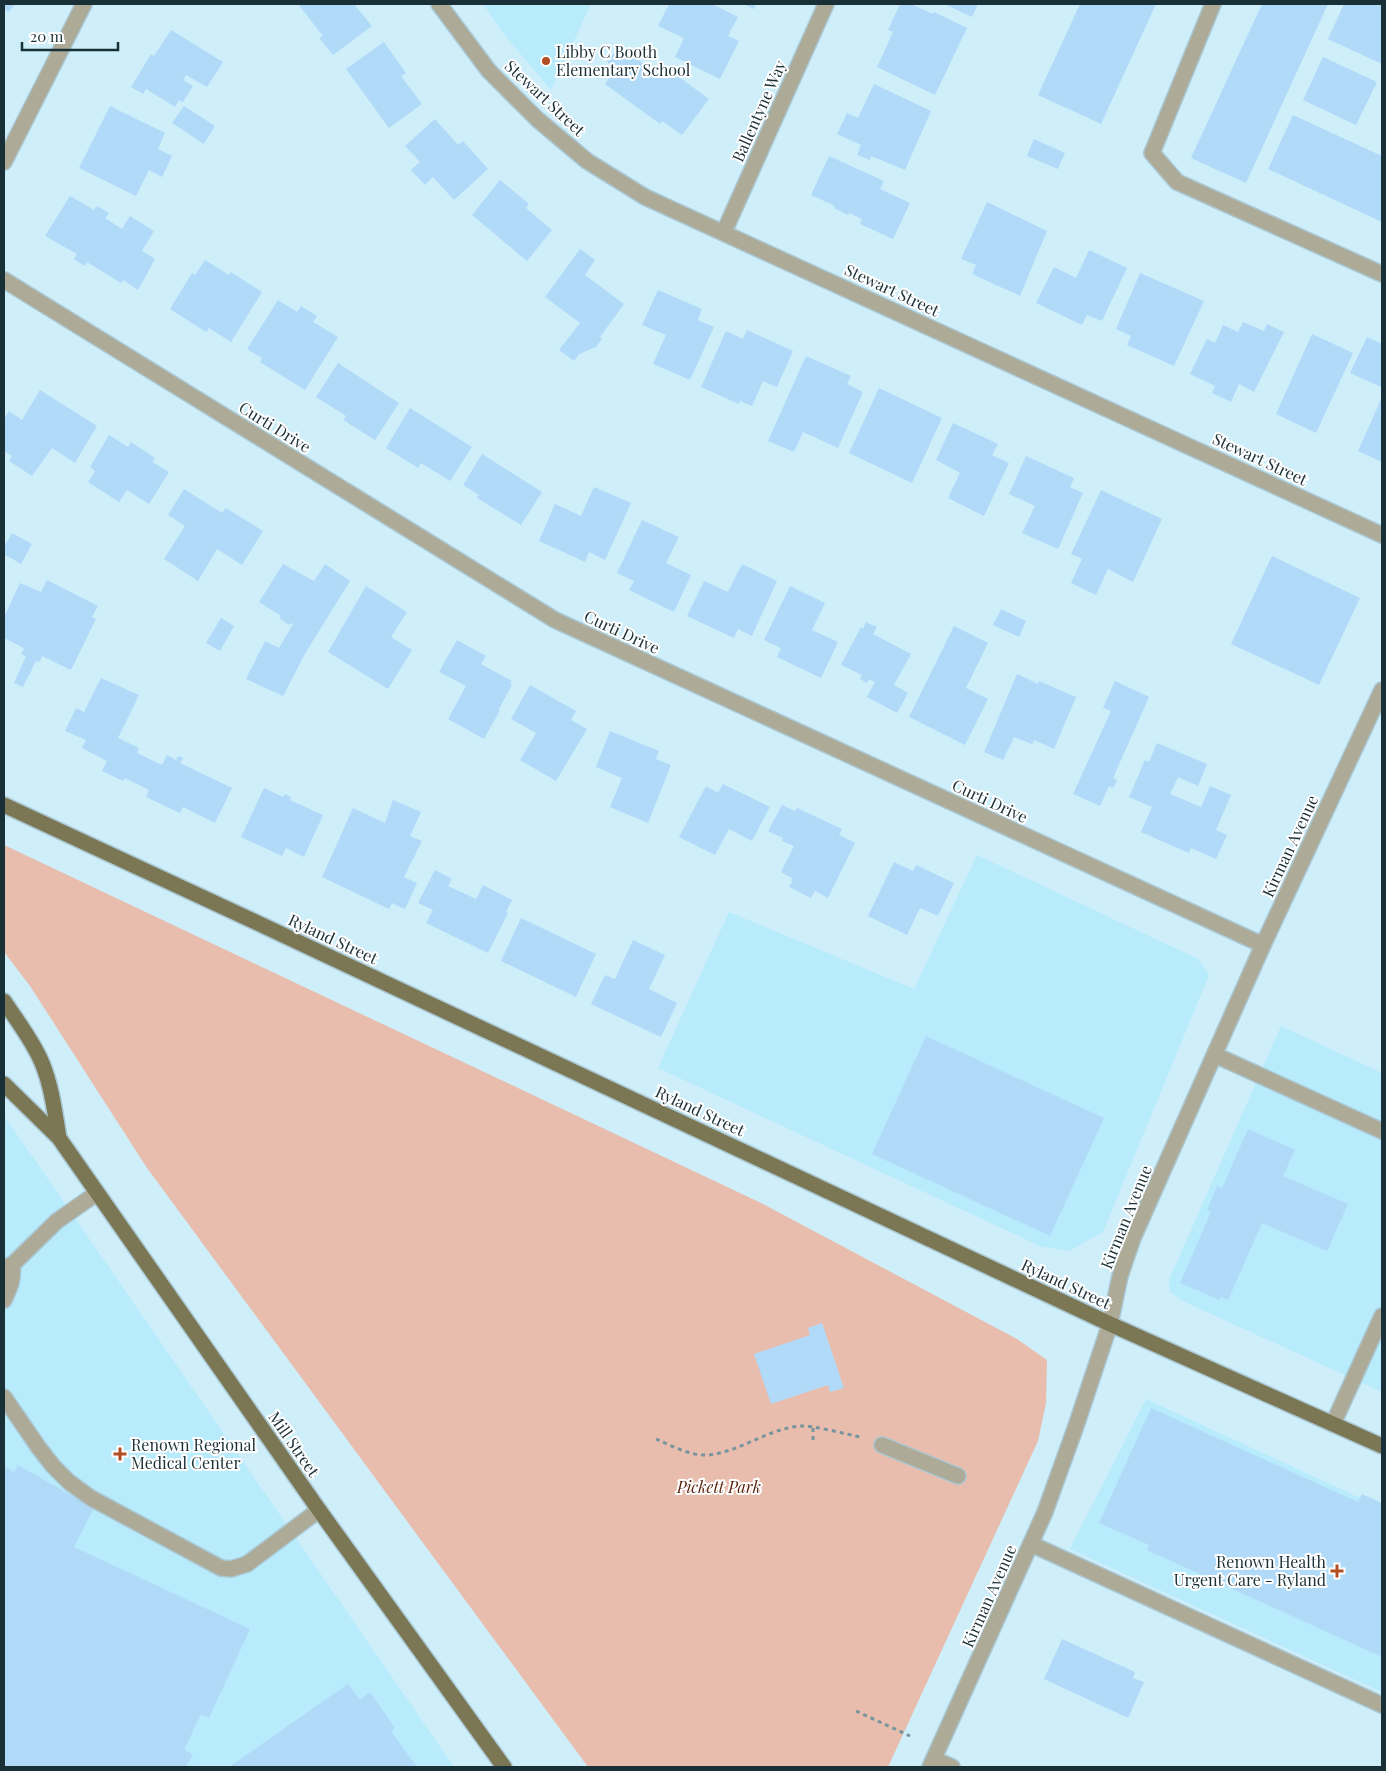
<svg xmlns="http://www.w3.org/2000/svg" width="1386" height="1771" font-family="'Playfair Display',serif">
<rect width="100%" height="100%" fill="#ceeefa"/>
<path fill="#b8ebfc" d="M 483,4 L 591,4 L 551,90 L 503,33 Z
M 977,855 L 1198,959 L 1209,975 L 1103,1232 L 1069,1251 L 1040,1246 L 658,1068 L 729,912 L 914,989 Z
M 1281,1026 L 1382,1073 L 1382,1392 L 1185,1302 L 1170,1292 L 1169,1280 Z
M 4,1116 L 21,1140 L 454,1767 L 4,1767 Z
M 1146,1399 L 1382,1508 L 1382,1692 L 1070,1549 Z"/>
<path fill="#e8bdad" d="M 4,845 L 761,1203 L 1017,1339 L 1047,1360 L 1046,1403 L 1038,1441 L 888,1767 L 588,1767 L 147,1168 L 30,986 L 4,952 Z"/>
<path fill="#b1daf9" d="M 4,4 L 15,4 L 9,12 L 4,9 Z
M 298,4 L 354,4 L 372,26 L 333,55 L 319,38 L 323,36 Z
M 669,4 L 712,4 L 738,17 L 728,36 L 739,41 L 720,79 L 675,57 L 684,38 L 658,26 Z
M 743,4 L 756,4 L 754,9 Z
M 900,4 L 911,4 L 933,14 L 934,12 L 967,28 L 935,95 L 877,67 L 893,32 L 888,30 Z
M 944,4 L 978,4 L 972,17 Z
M 1080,4 L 1156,4 L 1101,124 L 1038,95 Z
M 1262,4 L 1328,4 L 1246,183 L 1191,158 Z
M 1344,4 L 1382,4 L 1382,64 L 1328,39 Z
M 171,30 L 223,62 L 207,87 L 186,75 L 183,80 L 193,86 L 183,102 L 179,100 L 175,107 L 146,89 L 143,94 L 131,87 L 151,54 L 154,56 Z
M 384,42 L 406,73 L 401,76 L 422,104 L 389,128 L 346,69 Z
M 618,48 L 627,55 L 628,53 L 654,71 L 660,63 L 709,99 L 682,135 L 662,121 L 660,124 L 605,84 L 616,68 L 607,62 Z
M 1323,57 L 1377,82 L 1356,125 L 1303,100 Z
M 874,84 L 931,111 L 905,170 L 871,156 L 870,160 L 857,155 L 861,145 L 837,134 L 847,113 L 858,118 Z
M 110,106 L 165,133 L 158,149 L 172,156 L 162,177 L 149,170 L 136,196 L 79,168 Z
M 184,106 L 215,126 L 204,144 L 172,123 Z
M 1293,115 L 1382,156 L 1382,222 L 1268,169 Z
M 435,119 L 458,145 L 463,141 L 488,169 L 454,200 L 433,177 L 425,185 L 411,170 L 420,162 L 405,146 Z
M 1034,139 L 1065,153 L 1058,169 L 1027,156 Z
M 829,156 L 884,181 L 880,189 L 910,203 L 893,239 L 860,224 L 862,219 L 849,213 L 848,215 L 834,208 L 835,206 L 811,195 Z
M 500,180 L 529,204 L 526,208 L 552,230 L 527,261 L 472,215 Z
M 70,196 L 94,210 L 97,206 L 109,213 L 105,218 L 122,229 L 130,216 L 154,231 L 142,251 L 155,259 L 138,290 L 123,280 L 121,283 L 87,262 L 85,266 L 74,259 L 77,254 L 45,236 Z
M 987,202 L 1047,231 L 1020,296 L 972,274 L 976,265 L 961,259 Z
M 580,249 L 595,260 L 585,275 L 624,304 L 600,337 L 602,339 L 596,347 L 579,354 L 574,361 L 559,350 L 580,323 L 545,297 Z
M 1089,250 L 1127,268 L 1102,321 L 1087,315 L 1082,325 L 1036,303 L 1054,267 L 1076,278 Z
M 205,260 L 229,275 L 231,272 L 262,292 L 231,342 L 209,328 L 206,332 L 170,309 L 192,273 L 195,275 Z
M 1140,273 L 1204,301 L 1174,366 L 1127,345 L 1131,336 L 1116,329 Z
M 658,290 L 702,309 L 698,320 L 714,327 L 690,380 L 653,364 L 666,335 L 642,325 Z
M 278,300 L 297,312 L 301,306 L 317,316 L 313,322 L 338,337 L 305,390 L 260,362 L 262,358 L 247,349 Z
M 1243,322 L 1264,331 L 1267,324 L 1284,332 L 1254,392 L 1239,384 L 1231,402 L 1212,393 L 1215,386 L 1190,374 L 1207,339 L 1215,343 L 1223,325 L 1238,332 Z
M 747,330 L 793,351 L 777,387 L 763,381 L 752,406 L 740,401 L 739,404 L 701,387 L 726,331 L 743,339 Z
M 1312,334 L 1353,353 L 1316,433 L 1276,414 Z
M 1367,337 L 1382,344 L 1381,387 L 1350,373 Z
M 806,356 L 851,376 L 847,384 L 863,392 L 838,448 L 803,432 L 794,452 L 768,441 Z
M 338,363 L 399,403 L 375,440 L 343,420 L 346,416 L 316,397 Z
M 879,388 L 942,418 L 912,483 L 849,453 Z
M 40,390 L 97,426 L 75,463 L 52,448 L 32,476 L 9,461 L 12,456 L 4,451 L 4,419 L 9,411 L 22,420 Z
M 1382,397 L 1382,462 L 1358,451 Z
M 410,408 L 472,447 L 450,481 L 421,463 L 418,468 L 386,448 Z
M 953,423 L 998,444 L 992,455 L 1009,463 L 984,516 L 948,498 L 960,473 L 936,460 Z
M 109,435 L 128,447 L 131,442 L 155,458 L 152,462 L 169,472 L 149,504 L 127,490 L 119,502 L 88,482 L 95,471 L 90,467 Z
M 482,454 L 542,492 L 521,525 L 477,498 L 479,495 L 463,485 Z
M 1026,456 L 1074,478 L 1070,487 L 1083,493 L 1058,549 L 1022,533 L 1035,506 L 1009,494 Z
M 594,487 L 631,503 L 605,560 L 589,552 L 585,562 L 539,541 L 555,504 L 581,516 Z
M 184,489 L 222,513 L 226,508 L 263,531 L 242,565 L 217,549 L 198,581 L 164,559 L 185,526 L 168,515 Z
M 1101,490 L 1162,519 L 1133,582 L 1108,569 L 1096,595 L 1071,583 L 1082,559 L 1071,554 Z
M 642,520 L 679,537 L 666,563 L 691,575 L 674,612 L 629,590 L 634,581 L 617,573 Z
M 12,533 L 32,544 L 21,564 L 4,554 L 4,547 Z
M 1272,556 L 1360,598 L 1319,685 L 1231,644 Z
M 283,564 L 314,581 L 325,564 L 350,581 L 306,652 L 283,696 L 246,679 L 265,641 L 279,648 L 293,624 L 291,623 L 289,625 L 279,618 L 281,616 L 259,602 Z
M 742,564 L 777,581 L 752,636 L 738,629 L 734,638 L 687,616 L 704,581 L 728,592 Z
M 47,580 L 98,606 L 92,617 L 96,619 L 71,670 L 42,656 L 40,662 L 36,661 L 23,687 L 14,683 L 26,656 L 21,654 L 24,648 L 4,638 L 4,617 L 20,583 L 41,592 Z
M 366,586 L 407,612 L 391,637 L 412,650 L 388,689 L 328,652 Z
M 790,586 L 825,603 L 812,630 L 838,642 L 821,678 L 777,657 L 781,648 L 764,640 Z
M 1001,609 L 1026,621 L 1019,637 L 993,625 Z
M 221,618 L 234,626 L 220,651 L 206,643 Z
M 866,622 L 877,627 L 873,634 L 911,654 L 894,685 L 908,693 L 897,713 L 867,697 L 875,682 L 869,679 L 867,683 L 860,679 L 862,675 L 841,665 L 861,627 L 863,629 Z
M 954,626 L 988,643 L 966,688 L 988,699 L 965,745 L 909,717 Z
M 457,640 L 486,656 L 481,664 L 512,681 L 510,684 L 512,685 L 499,709 L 500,710 L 484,739 L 448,719 L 466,686 L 439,672 Z
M 1017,674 L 1038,684 L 1039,681 L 1076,697 L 1054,749 L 1034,740 L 1032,744 L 1014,737 L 1003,760 L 984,752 Z
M 101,678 L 139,695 L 118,738 L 139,748 L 137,753 L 162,765 L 167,755 L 176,760 L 178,756 L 183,758 L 180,763 L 232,788 L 215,823 L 183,807 L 180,813 L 146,797 L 149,790 L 125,778 L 123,781 L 102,771 L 107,761 L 82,748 L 86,740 L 65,731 L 76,708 L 84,712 Z
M 1115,681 L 1149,697 L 1113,778 L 1117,780 L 1113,788 L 1109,786 L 1100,806 L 1073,794 L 1111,711 L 1103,708 Z
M 530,685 L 576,711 L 571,720 L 587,729 L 556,781 L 520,760 L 536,733 L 511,719 Z
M 610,731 L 659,751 L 656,759 L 671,765 L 648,823 L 610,807 L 622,778 L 596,767 Z
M 1157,743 L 1207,764 L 1198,786 L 1178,777 L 1170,794 L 1201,807 L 1210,786 L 1231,795 L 1216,830 L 1227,835 L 1216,859 L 1191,848 L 1189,853 L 1141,832 L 1152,807 L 1129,797 L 1145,760 L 1149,762 Z
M 723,784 L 770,807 L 752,841 L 729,829 L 715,855 L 679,837 L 706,786 L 718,793 Z
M 264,788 L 283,797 L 285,794 L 291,797 L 290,800 L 323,815 L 304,857 L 286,848 L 282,856 L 241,837 Z
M 393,800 L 421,812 L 410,836 L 422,841 L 404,877 L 417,883 L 405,909 L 392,903 L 389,909 L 322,877 L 353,808 L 385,823 Z
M 782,805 L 795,811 L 797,808 L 842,829 L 839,835 L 855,843 L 828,898 L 815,891 L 811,898 L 789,887 L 793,881 L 791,881 L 792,878 L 781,872 L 794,846 L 782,841 L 783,838 L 768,831 Z
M 894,862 L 913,871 L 916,865 L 954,883 L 938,916 L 920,908 L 907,935 L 868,916 Z
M 435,870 L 452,879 L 448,886 L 476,899 L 483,885 L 512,900 L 506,912 L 508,913 L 488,953 L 426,923 L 433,910 L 418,903 Z
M 521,918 L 596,954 L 576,997 L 501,961 Z
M 633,940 L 665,955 L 649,989 L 677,1003 L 661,1037 L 591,1004 L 605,975 L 615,979 Z
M 926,1036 L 1104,1118 L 1050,1236 L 872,1154 Z
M 1248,1129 L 1295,1150 L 1283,1176 L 1348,1204 L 1327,1251 L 1262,1223 L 1228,1300 L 1221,1297 L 1220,1300 L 1180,1283 L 1211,1212 L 1207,1210 L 1217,1186 L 1222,1188 Z
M 822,1323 L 844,1388 L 830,1392 L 828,1385 L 771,1404 L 754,1354 L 810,1335 L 808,1328 Z
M 1151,1408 L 1358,1502 L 1362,1494 L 1382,1503 L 1382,1657 L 1147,1550 L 1149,1545 L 1099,1523 Z
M 18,1465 L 94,1508 L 74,1547 L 250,1629 L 209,1718 L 201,1714 L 184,1750 L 193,1754 L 186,1767 L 4,1767 L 4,1466 L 14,1472 Z
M 1062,1639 L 1135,1672 L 1133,1678 L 1144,1682 L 1128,1718 L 1044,1679 Z
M 348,1684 L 360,1700 L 370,1692 L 395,1728 L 391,1731 L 417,1767 L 229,1767 Z"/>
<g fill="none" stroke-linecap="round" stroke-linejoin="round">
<g stroke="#aac8d3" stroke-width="18">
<path id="minor" d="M 439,4 L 489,71 L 537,119 L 587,161 L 645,197 L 1382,535
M 1213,4 L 1152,153 L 1177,182 L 1382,274
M 4,162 L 84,4
M 724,232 L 826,4
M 4,280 L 555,620 L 1263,945
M 1215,1055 L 1382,1131
M 4,1267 L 12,1265 L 57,1221 L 97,1193
M 4,1300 C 10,1287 14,1279 12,1265
M 4,1397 L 39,1448 L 53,1466 L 69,1482 L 91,1498 L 221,1568 L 231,1569 L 247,1564 L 319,1510
M 1333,1424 L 1382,1316
M 882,1445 L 958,1476
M 1031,1544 L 1382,1705
M 934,1759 L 952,1767
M 930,1767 L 1045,1512 L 1076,1426 L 1110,1324 L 1120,1276 L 1133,1238 L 1263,945 L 1382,690"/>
</g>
<g stroke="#aac8d3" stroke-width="18">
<path id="major" d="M 4,805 L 264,926 L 1110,1324 L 1382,1446
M 4,1001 C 17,1021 33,1041 42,1063 C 52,1087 55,1114 59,1138
M 4,1084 L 59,1138 L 319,1510 L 504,1767"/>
</g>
<path stroke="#78949d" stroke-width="3" stroke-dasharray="4 4" stroke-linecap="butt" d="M 813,1428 L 813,1441
M 656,1439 C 672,1446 690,1456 708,1455 C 740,1452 767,1429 800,1426 C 812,1425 846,1434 860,1437
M 856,1711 L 910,1736"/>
<use href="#minor" stroke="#adaa97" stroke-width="15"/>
<use href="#major" stroke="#7b7653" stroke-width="15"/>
</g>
<g fill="#b34d22" stroke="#fff" stroke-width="2">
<circle cx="546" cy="61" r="5"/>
<path d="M117.5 1446.5h5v5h5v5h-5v5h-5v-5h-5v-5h5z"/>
<path d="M1334.5 1563.5h5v5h5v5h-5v5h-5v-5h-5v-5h5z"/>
</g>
<g text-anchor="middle" stroke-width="4" stroke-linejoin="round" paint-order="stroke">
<g font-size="16" fill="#1a3037" stroke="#fff" text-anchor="start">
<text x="556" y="58">Libby C Booth<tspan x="556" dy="18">Elementary School</tspan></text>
<text x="131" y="1451">Renown Regional<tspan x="131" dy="18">Medical Center</tspan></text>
<text x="1326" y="1568" text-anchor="end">Renown Health<tspan x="1326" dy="18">Urgent Care - Ryland</tspan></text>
</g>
<g font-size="16" fill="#1a3037" stroke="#fff">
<text transform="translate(545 98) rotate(43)" y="6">Stewart Street</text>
<text transform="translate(759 111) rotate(-66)" y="6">Ballentyne Way</text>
<text transform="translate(892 290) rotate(25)" y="6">Stewart Street</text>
<text transform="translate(275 427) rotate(32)" y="6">Curti Drive</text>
<text transform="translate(1260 459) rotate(25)" y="6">Stewart Street</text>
<text transform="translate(622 632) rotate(25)" y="6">Curti Drive</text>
<text transform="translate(990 801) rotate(25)" y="6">Curti Drive</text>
<text transform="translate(1290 846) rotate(-65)" y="6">Kirman Avenue</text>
<text transform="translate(333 939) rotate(25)" y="6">Ryland Street</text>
<text transform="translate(700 1111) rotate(25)" y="6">Ryland Street</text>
<text transform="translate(1126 1217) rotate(-68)" y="6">Kirman Avenue</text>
<text transform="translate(1066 1284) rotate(25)" y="6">Ryland Street</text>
<text transform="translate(294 1444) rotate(55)" y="6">Mill Street</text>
<text transform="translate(989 1596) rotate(-66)" y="6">Kirman Avenue</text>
</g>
<g font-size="16" font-style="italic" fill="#5a230c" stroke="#fff">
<text x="719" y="1493">Pickett Park</text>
</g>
</g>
<rect width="1386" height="1771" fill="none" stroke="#1a3037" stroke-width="10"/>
<path d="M22 42v8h96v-8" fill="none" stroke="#1a3037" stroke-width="2.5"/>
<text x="30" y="42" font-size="15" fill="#1a3037" stroke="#ffffff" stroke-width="4" paint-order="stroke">20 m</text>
</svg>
